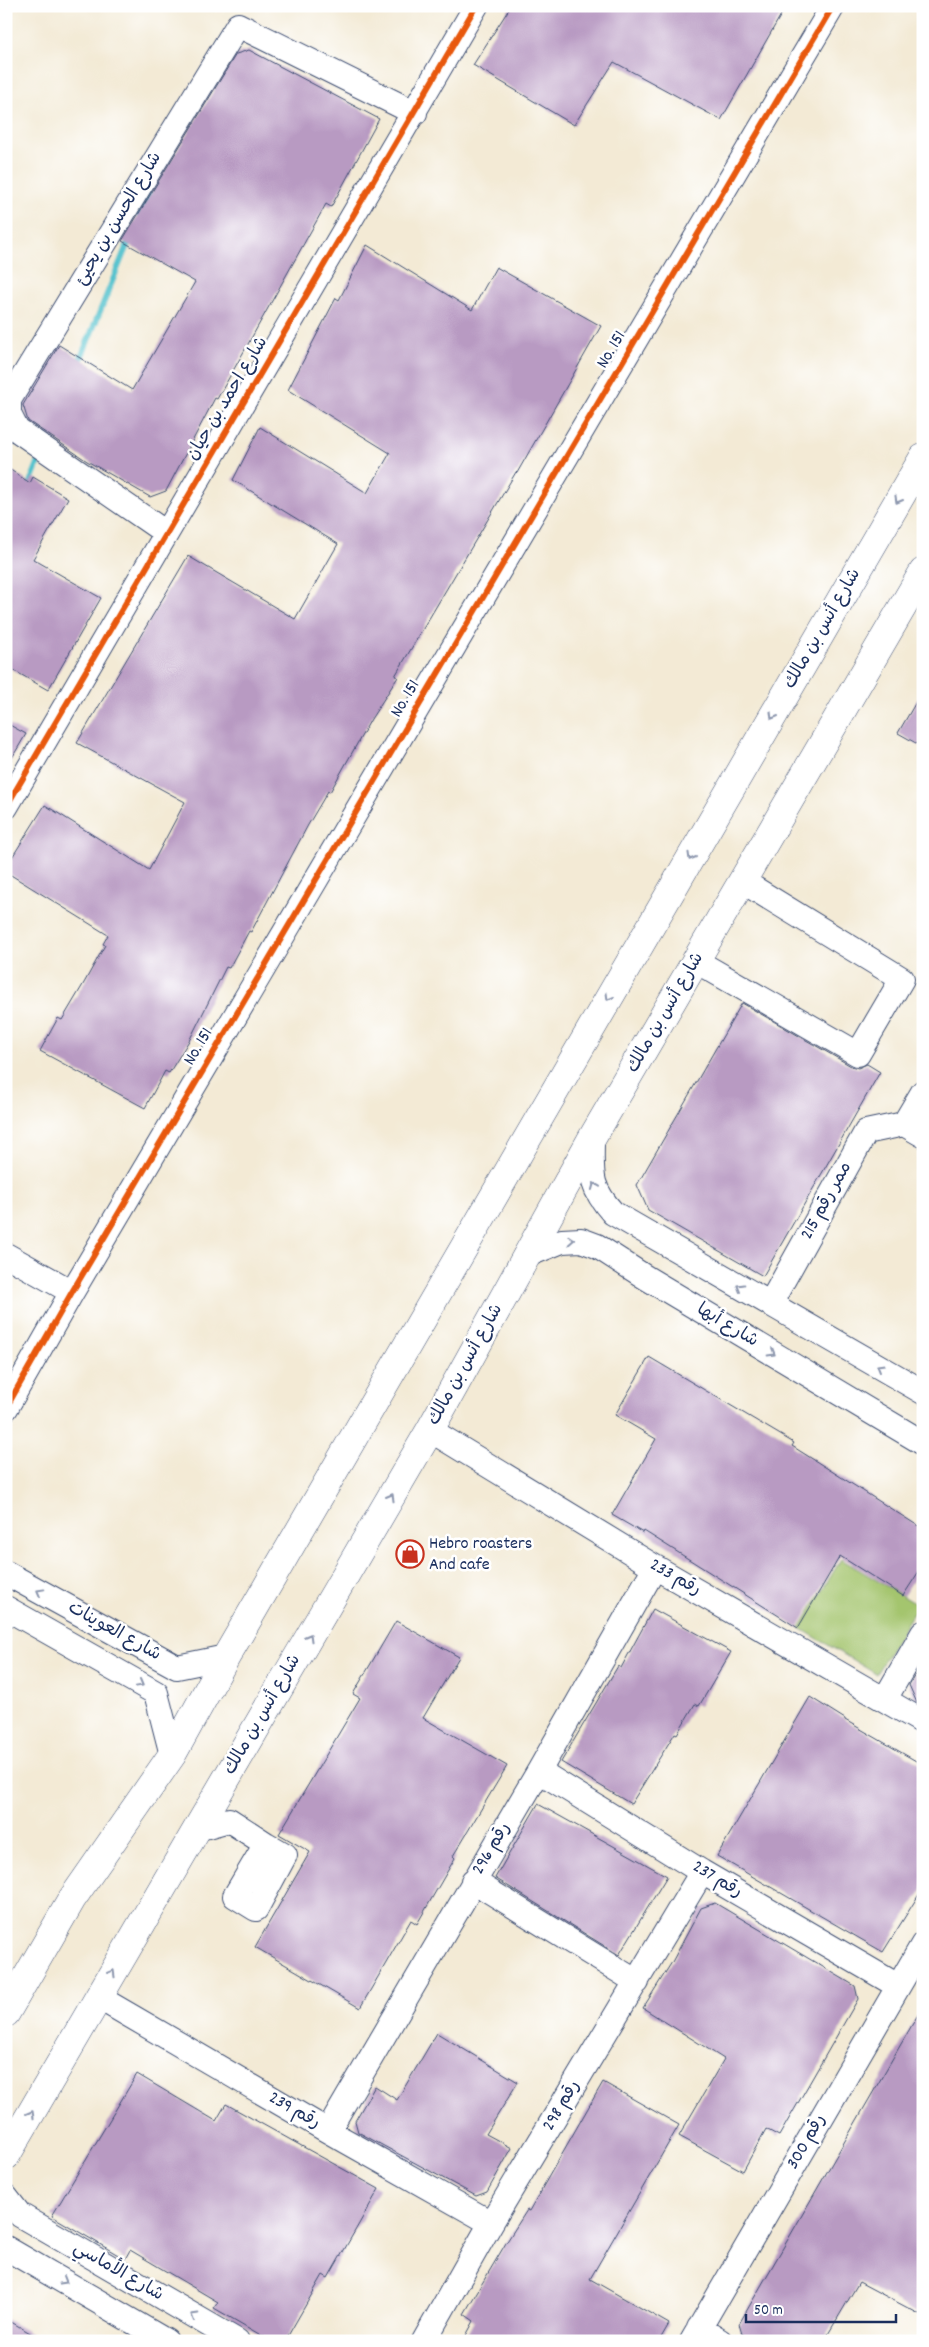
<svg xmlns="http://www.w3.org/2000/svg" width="929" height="2347" font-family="Dekko,'Playpen Sans Arabic',sans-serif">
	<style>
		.green { fill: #a4c56e; stroke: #607a66 }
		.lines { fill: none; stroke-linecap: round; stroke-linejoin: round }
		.stream { stroke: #55c2cd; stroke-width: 6 }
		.building { fill: #b89ac2 }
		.minor-casing { stroke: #3b4b70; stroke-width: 26 }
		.major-casing { stroke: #3b4b70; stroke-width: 29 }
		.minor { stroke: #fff; stroke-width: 24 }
		.major { stroke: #fff; stroke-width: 28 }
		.cycleway-casing { stroke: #fff; stroke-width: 9 }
		.cycleway { stroke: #e8590c; stroke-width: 6 }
		.oneway { stroke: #8d97ae }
		.labels { text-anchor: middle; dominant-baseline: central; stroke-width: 5; stroke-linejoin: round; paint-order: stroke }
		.street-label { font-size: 18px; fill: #1b2f5e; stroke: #fff }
		.poi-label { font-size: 18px; fill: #1b2f5e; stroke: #fff; text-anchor: start }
	</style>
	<rect width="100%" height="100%" fill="#fff"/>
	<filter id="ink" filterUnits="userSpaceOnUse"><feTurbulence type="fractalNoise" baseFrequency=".02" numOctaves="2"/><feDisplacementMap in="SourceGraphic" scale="10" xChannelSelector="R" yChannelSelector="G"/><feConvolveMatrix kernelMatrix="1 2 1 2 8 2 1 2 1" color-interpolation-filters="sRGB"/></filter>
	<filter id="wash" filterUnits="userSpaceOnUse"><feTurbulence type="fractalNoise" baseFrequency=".0096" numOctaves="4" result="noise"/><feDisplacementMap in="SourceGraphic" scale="20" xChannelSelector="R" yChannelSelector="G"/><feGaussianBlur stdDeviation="1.12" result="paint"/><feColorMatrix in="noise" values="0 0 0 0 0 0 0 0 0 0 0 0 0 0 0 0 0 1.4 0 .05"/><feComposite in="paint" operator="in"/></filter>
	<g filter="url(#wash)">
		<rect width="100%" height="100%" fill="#f3ead5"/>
		<path class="green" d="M841,1559L918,1605L876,1674L800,1628Z"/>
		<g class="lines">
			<path class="stream" d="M139,215L148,192
				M78,365L130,238
				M27,491L42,453"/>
		</g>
		<g id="blocks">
			<path class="building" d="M511,6H786L721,120L614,62L574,125L473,65Z
				M249,50L379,119L331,207L326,204L238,362L217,399L215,398L166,491L150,497L87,461L28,421L23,405L59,345L132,390L195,282L122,241L236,54Z
				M367,245L472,310L496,267L601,326L517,473L516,472L395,676L398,677L371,719L330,792L328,791L308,825L251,932L249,931L229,968L226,967L190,1039L169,1073L165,1071L145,1108L40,1051L58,1018L62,1020L84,983L105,945L103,944L108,935L6,872V867L45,805L149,870L185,802L77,743L188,556L295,619L338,544L233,480L260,427L367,493L390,453L288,390L336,298L339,300Z
				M6,467L30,483L33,477L68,498L33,559L101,598L48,690L6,666Z
				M923,690V747L898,733Z
				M6,723L26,734L6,768Z
				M742,1003L851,1066L858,1068L867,1064L880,1072L763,1276L648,1210L637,1185Z
				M649,1357L794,1443L792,1446L923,1529V1565L903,1596L840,1556L798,1628L644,1531L643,1533L612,1515L656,1439L615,1415Z
				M653,1609L731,1652L699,1706L695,1704L677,1734L675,1733L631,1804L561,1762L618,1666L621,1668Z
				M396,1621L459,1657L423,1718L507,1766L453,1856L455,1858L417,1924L411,1920L360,2008L255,1947L310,1852L279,1834L360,1698L353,1694Z
				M923,1661V1706L917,1703L909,1685Z
				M810,1697L845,1719V1720L923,1765V1888L883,1952L717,1856Z
				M538,1804L667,1876L619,1955L495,1878Z
				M715,1903L855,1986L858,1999L779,2136L766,2129L743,2171L679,2136L724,2059L643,2008L672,1962L701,1908Z
				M923,2006V2316L859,2282L824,2341H754L742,2334L739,2324Z
				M437,2033L518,2082L486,2134L512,2148L487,2192L476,2196L358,2132L355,2121L375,2086L397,2100Z
				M137,2074L216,2121L226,2104L379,2189L328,2278L323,2275L285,2341H271L214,2308L218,2302L130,2250L125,2259L52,2216Z
				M603,2082L679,2125L590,2279L669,2324L659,2341H463L474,2321L464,2314L506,2243L527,2210L529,2211Z
				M6,2319L44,2341H6Z"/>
		</g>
	</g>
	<g filter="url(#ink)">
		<use href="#blocks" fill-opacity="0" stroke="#3b4b70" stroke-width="1"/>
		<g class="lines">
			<g class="minor-casing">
				<path id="minor" d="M166,533L17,430L9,414V400L238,25L415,113
					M6,807L476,6
					M696,961L858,1054L902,979L742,881
					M904,1124L923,1092
					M904,1124L923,1135
					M592,1138C592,1174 588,1185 613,1213L923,1392
					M6,1255L72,1292
					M525,1256L562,1241L581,1240L597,1246L645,1277L923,1443
					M770,1304L866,1132L904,1124
					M6,1408L72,1292L833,6
					M430,1430L655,1567L923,1722
					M6,1573L177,1667L226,1657
					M6,1608L156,1693L172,1755
					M885,1699L923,1633
					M539,1771L702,1872L898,1986
					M197,1829L229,1820L266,1844L235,1896L256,1909L285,1855L266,1844
					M473,1881L637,1982
					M98,1997L328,2131L491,2223
					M328,2131L539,1771L655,1567
					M6,2197L20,2215L237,2341
					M6,2248L166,2341
					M699,2328L720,2341
					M424,2341L491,2223L702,1872
					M692,2341L923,1944"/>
			</g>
			<g class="major-casing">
				<path id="major" d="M6,2013L72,1899L172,1755L226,1657L923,458
					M6,2156L430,1430L592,1138L923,572"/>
			</g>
			<use href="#minor" class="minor"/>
			<use href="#major" class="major"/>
			<g class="cycleway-casing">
				<path id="cycleway" d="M6,807L476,6
					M6,1408L72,1292L833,6"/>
			</g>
			<use href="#cycleway" class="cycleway"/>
		</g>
		<defs><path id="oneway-chevron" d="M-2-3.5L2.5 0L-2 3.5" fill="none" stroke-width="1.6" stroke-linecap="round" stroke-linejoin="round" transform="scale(1.25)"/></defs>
		<g class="oneway">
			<use href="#oneway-chevron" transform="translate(898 500) rotate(120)"/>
			<use href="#oneway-chevron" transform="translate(773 716) rotate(120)"/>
			<use href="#oneway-chevron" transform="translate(691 857) rotate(120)"/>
			<use href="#oneway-chevron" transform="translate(609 997) rotate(120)"/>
			<use href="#oneway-chevron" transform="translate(595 1186) rotate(-112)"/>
			<use href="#oneway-chevron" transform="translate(571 1240) rotate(-3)"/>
			<use href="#oneway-chevron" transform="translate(740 1287) rotate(-150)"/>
			<use href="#oneway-chevron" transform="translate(772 1353) rotate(31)"/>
			<use href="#oneway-chevron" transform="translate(880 1367) rotate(-150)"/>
			<use href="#oneway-chevron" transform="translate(391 1497) rotate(-60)"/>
			<use href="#oneway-chevron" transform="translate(40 1592) rotate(-151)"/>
			<use href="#oneway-chevron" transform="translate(309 1637) rotate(-60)"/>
			<use href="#oneway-chevron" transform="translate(140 1684) rotate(29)"/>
			<use href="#oneway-chevron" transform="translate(112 1973) rotate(-60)"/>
			<use href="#oneway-chevron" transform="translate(31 2114) rotate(-60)"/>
			<use href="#oneway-chevron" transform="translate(64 2281) rotate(30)"/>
			<use href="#oneway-chevron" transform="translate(194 2316) rotate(-150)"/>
		</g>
	</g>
	<defs>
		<g id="shop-ring" transform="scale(1.4375)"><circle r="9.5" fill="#fff" stroke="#c8321e" stroke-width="1.5"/><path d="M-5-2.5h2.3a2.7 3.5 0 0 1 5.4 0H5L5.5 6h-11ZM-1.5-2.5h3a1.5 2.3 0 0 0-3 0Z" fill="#c8321e"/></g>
	</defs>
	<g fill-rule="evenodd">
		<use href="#shop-ring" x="410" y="1554"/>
	</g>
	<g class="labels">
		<g class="street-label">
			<text transform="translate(119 219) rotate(-59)">شارع الحسن بن يحيئ</text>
			<text transform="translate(612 350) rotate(-59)">No. 151</text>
			<text transform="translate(228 399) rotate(-59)">شارع احمد بن حيان</text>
			<text transform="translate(823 629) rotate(-60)">شارع أنس بن مالك</text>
			<text transform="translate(406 699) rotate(-59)">No. 151</text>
			<text transform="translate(666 1013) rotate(-60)">شارع أنس بن مالك</text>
			<text transform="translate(199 1047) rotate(-59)">No. 151</text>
			<text transform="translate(827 1201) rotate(-61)">ممر رقم 215</text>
			<text transform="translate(727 1326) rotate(31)">شارع أبها</text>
			<text transform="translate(466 1365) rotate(-61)">شارع أنس بن مالك</text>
			<text transform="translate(675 1578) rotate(30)">رقم 233</text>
			<text transform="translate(114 1632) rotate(29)">شارع العوينات</text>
			<text transform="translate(263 1715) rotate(-60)">شارع أنس بن مالك</text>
			<text transform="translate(492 1849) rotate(-59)">رقم 296</text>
			<text transform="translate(717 1880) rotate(31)">رقم 237</text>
			<text transform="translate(562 2106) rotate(-59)">رقم 298</text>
			<text transform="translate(294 2111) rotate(30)">رقم 239</text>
			<text transform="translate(807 2142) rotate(-60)">رقم 300</text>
			<text transform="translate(118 2272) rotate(30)">شارع الأماسي</text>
		</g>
		<g class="poi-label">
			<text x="429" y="1544">Hebro roasters<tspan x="429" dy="21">And cafe</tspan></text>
		</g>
	</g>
	<rect width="929" height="2347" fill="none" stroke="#fff" stroke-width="25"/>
	<path d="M746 2314v8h150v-8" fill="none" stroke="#1b2f5e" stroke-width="2.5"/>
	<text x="754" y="2314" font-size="15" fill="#1b2f5e" stroke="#ffffff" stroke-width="4" paint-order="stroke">50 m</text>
</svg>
